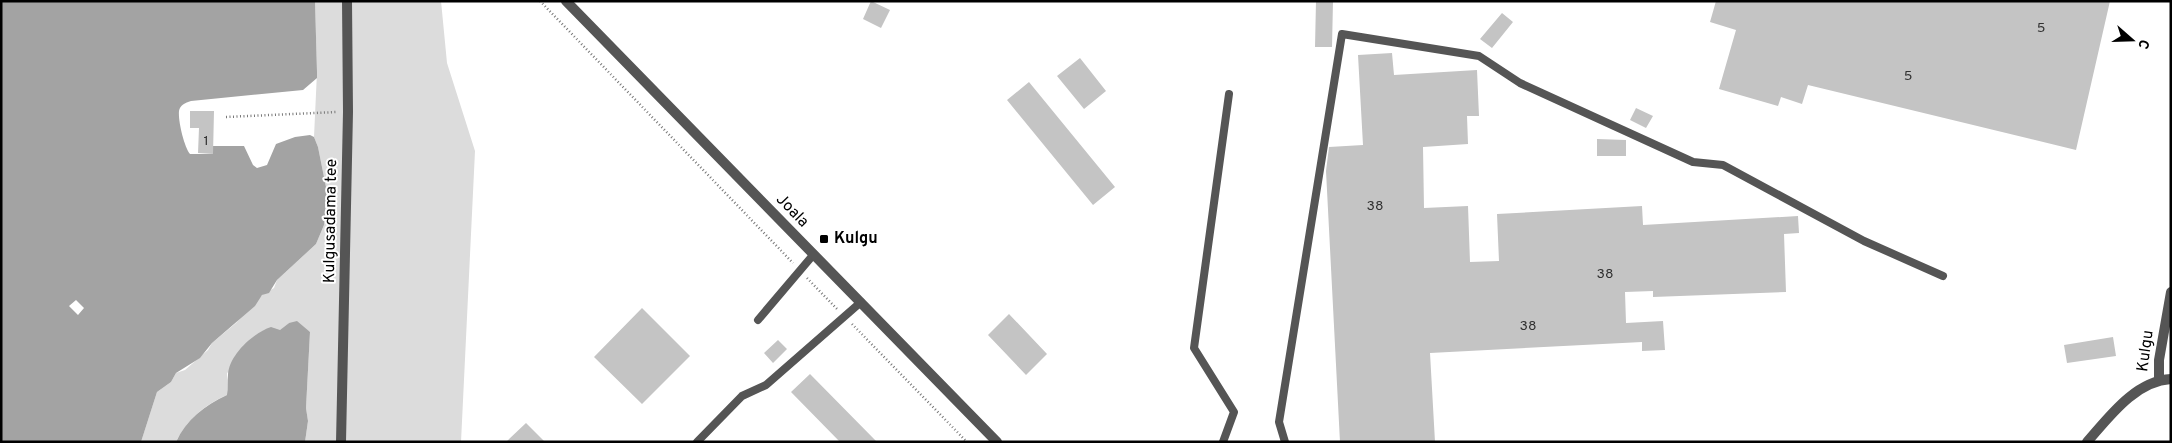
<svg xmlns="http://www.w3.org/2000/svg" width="2172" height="443" font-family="Overpass,sans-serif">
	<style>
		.green { fill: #dcdcdc }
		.water { fill: #a3a3a3; fill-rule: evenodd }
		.building { fill: #c4c4c4 }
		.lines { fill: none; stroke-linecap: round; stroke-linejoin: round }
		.path { stroke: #777; stroke-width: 2.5; stroke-dasharray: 1 2.5; stroke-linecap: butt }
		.service { stroke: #555; stroke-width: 8 }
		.minor { stroke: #555; stroke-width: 10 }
		.poi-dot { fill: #000; stroke: #fff; stroke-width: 2 }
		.labels { text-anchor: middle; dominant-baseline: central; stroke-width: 4; stroke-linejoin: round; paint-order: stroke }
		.number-label { font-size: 14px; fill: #313131 }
		.street-label { font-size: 16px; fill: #000; stroke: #fff }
		.poi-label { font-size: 16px; font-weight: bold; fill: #000; stroke: #fff; text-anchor: start }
	</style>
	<rect width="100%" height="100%" fill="#fff"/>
	<path class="green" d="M315,1H441L447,63L475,151L461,442H305L308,421L306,408L310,332L289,323L227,373V395C205,404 186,421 176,442H141L157,392L171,382L176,373L185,370L208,350L212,343L236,323L262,295L274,288L277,280L316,244L324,225L327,192L318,147L314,137L317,72Z"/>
	<path class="water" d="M1,1H315L317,72V78L303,90L191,101C185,103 180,105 179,111C178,121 184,146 190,154H213V146H244L253,165L257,168L267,165L276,144L295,137L310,135L314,137L318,147L327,192L324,225L316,244L277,280L269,293L262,295L255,306L212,343L200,358L176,373L171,382L157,392L141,442H1ZM76,300L84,308L78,315L69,306Z
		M297,321L310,332L306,408L308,421L305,442H176C186,420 205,405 227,395C228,388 227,382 228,375C229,355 253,333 271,327L280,330L289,323Z"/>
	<path class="building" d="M871,1L890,10L881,28L863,19Z
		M1316,1H1333L1332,47H1315Z
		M1716,1H2110L2076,150L1808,85L1802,104L1781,97L1778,106L1719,89L1736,30L1710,22Z
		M1502,13L1513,22L1492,48L1480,39Z
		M1392,53L1394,75L1477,70L1479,116H1467L1468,144L1423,147L1424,208L1468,206L1470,262L1499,261L1497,214L1642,206L1643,225L1798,216L1799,233L1784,234L1786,292L1653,297V291L1625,292L1626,323L1663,321L1665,350L1642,351V342L1430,353L1435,442H1340L1326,171L1329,147L1363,145L1358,55Z
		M1080,58L1106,91L1084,109L1057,76Z
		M1029,82L1115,187L1093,205L1007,100Z
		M1636,108L1653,116L1646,128L1630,120Z
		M190,111H214L213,154L198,153L199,128H190Z
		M1597,139L1626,140V156H1597Z
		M642,308L690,356L642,404L594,357Z
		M1009,314L1047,354L1026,375L988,335Z
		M2113,337L2116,356L2067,363L2064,345Z
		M778,340L787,349L773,363L764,353Z
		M810,374L877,442H840L791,392Z
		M526,423L545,442H506Z"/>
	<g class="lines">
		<path class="path" d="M540,1L793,263
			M226,117L337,112
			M807,278L838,310
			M852,324L967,442"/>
		<path class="service" d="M758,320L814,254
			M697,442L742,396L766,385L861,302
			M1223,442L1234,412L1194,348L1229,94
			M1285,442L1279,422L1342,34L1479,56L1520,83L1693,162L1723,165L1864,241L1943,276"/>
		<path class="minor" d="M566,1L997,442
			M2159,380V360L2171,292
			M341,442L348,112L347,1
			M2087,442C2109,417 2135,381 2171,379"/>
	</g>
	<rect class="poi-dot" x="819" y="234" width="10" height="10" rx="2.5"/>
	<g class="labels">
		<g class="number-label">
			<text x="2041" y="28">5</text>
			<text x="1908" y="76">5</text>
			<text x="206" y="141">1</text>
			<text x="1375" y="206">38</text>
			<text x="1605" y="274">38</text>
			<text x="1528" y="326">38</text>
		</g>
		<g class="street-label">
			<text transform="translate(792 211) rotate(46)">Joala</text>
			<text transform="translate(331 221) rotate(-89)">Kulgusadama tee</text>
			<text transform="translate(2146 351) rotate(-82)">Kulgu</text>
		</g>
		<g class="poi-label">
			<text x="834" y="239">Kulgu</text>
		</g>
	</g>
	<rect width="2172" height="443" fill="none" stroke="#000000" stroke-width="5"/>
	<g transform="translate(2132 40) rotate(110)" stroke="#ffffff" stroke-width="4" paint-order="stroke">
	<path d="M0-4L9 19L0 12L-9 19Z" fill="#000000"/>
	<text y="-8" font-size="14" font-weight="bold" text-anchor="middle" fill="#000000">С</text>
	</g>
</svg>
